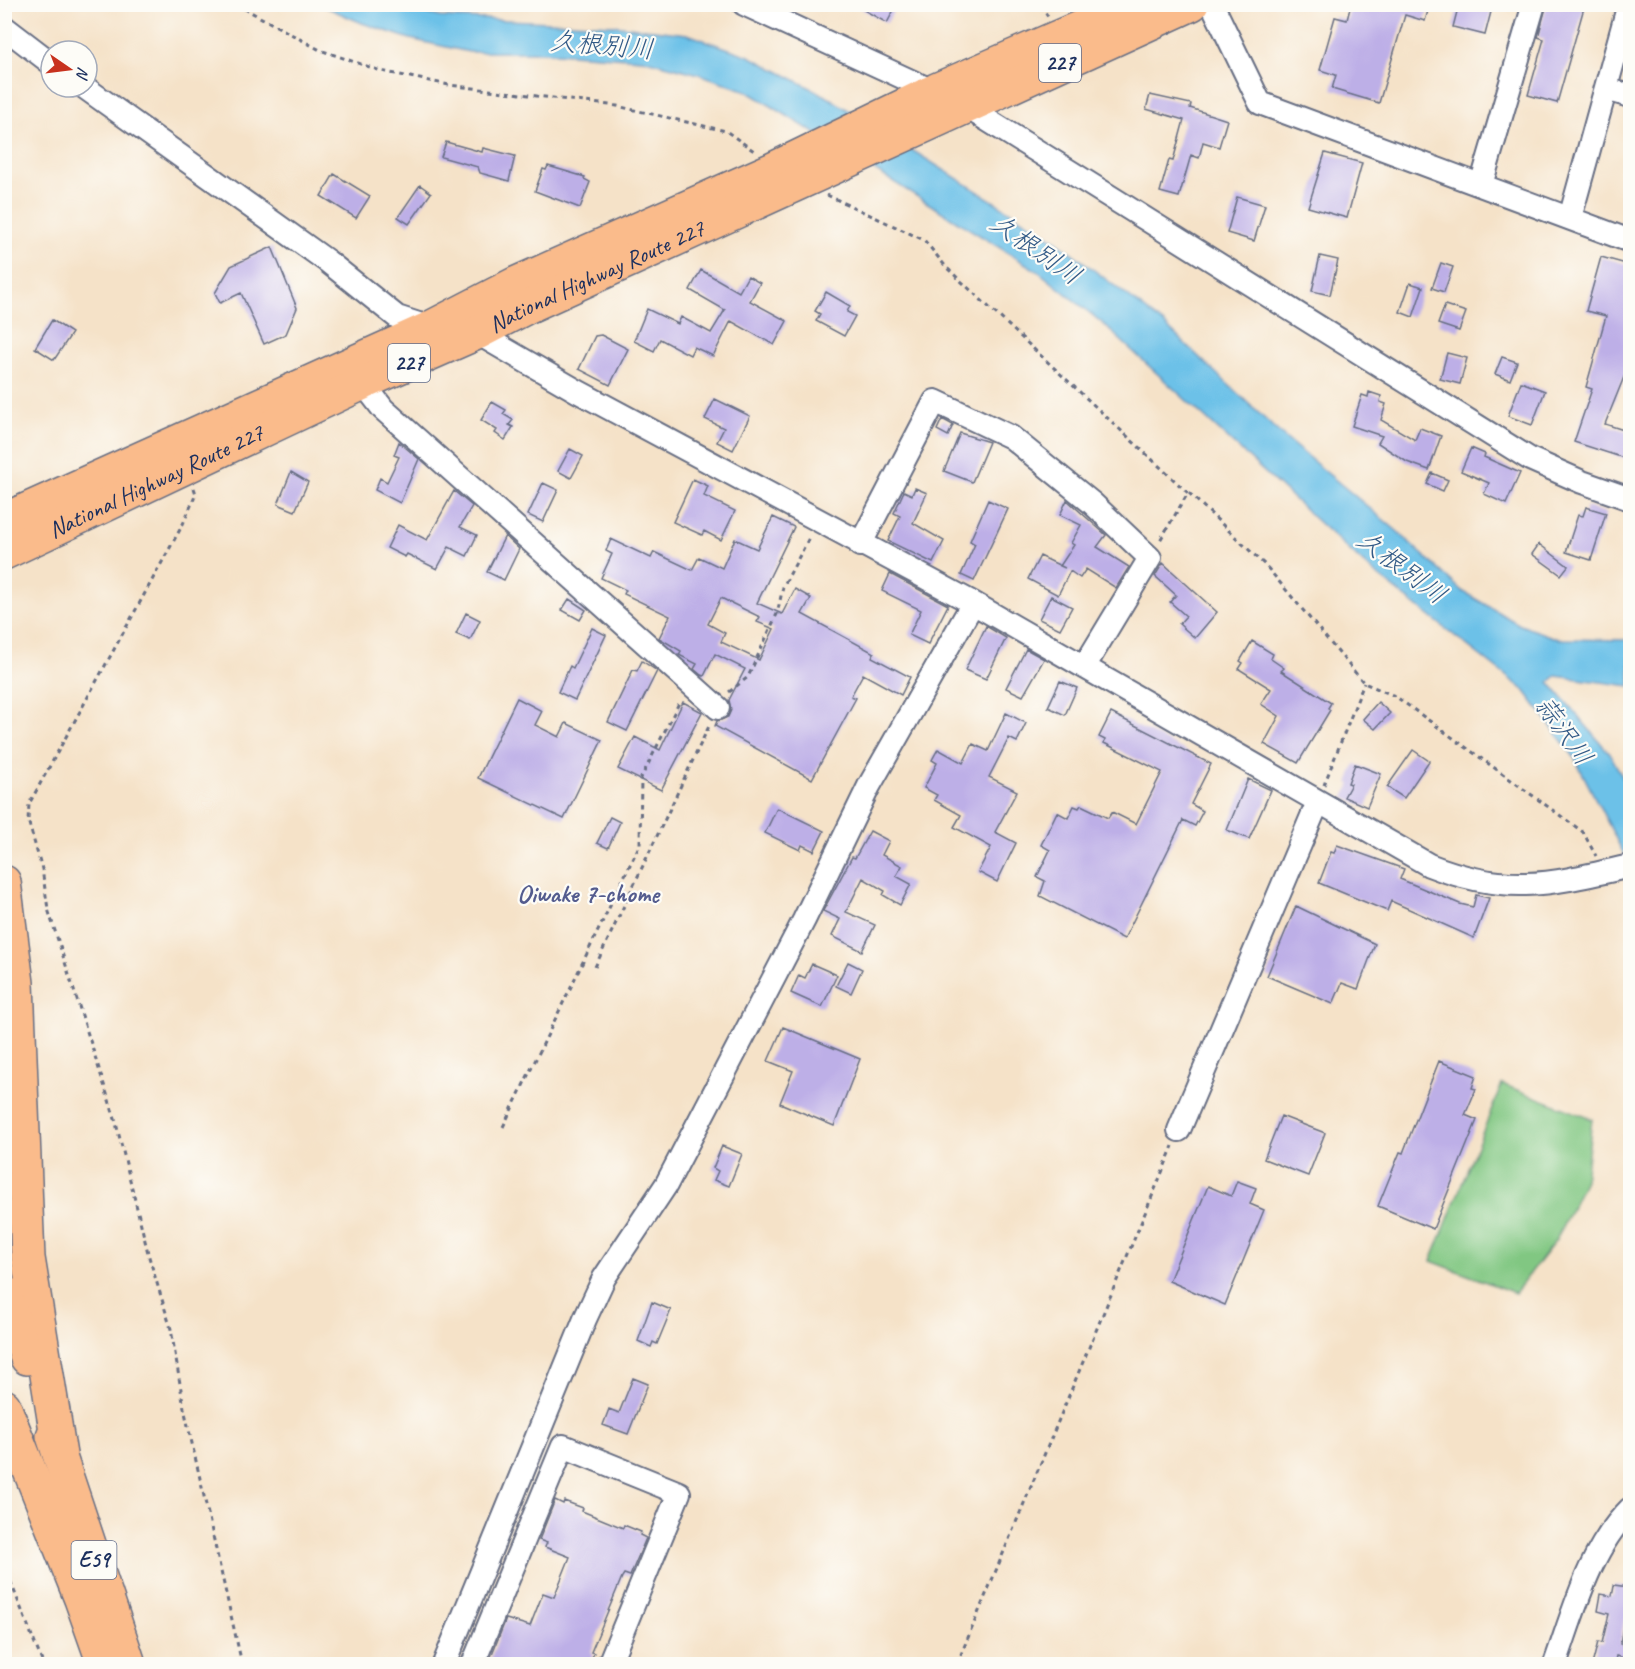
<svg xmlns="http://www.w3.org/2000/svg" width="1635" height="1669" font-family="Caveat,'Klee One',sans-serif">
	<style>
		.pitch { fill: #81c782; stroke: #4e7b70; stroke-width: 1.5 }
		.water { fill: #6cc1e8; stroke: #4478a3; stroke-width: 1.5 }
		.building { fill: #bdafe7; fill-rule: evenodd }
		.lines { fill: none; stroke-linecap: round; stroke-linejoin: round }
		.minor-casing { stroke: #676e83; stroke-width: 26 }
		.highway-casing { stroke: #676e83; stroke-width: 36 }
		.path { stroke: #676e83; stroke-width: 3; stroke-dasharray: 4.5 4.5; stroke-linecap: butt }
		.minor { stroke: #fff; stroke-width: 22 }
		.highway { stroke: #fabb8b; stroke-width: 33 }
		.labels { text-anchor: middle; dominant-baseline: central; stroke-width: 4.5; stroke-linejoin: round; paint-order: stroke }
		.shield { fill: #fdfcf7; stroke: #5f6c8c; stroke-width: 1.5 }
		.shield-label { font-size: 22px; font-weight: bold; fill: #1b2f5e }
		.street-label { font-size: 24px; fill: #1b2f5e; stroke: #fdfcf7 }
		.water-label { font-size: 26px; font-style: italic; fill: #335b87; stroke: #fdfcf7 }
		.neighbourhood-label { font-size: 26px; font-weight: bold; fill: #545c8e; stroke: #fdfcf7 }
	</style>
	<rect width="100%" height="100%" fill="#fdfcf7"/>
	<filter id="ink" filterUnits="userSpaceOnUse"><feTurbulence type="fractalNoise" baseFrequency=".0167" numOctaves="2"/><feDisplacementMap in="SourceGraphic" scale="12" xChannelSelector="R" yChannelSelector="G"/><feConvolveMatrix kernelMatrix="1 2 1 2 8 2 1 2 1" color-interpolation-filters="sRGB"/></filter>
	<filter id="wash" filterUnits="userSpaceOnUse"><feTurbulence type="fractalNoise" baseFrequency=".008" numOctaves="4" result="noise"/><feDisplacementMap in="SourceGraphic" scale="24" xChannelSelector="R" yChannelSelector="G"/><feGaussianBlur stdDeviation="1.35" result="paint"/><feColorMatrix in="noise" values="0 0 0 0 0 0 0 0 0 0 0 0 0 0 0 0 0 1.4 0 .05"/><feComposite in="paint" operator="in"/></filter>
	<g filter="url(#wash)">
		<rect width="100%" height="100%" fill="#f5e2c8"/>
		<path class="pitch" d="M1502,1084L1592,1119L1585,1180L1556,1240L1515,1293L1431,1261Z"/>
		<path class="water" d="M321,5H392L441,17L612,25L687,34L749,56L826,96L1055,240L1164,324L1284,437L1397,531L1462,591L1520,625L1558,639L1630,640V686L1556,676L1549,682L1610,754L1630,791V866L1574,757L1524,690L1372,571L1101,322L1039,272L747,91L699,74L642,59L542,52H469L410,39L362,23Z"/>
		<g id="blocks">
			<path class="building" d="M853,4H897L887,23Z
				M1351,4H1430L1425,21L1405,15L1379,103L1332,89L1336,75L1320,70L1335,17L1347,20Z
				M1459,4H1493L1485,35L1453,27Z
				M1547,4H1585L1557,103L1528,95L1544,39L1538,37Z
				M1150,95L1191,104L1190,108L1227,120L1219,147L1203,142L1199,158L1191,155L1179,197L1160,192L1169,160L1173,161L1184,120L1146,109Z
				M446,142L482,152L483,148L515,156L509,181L480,173L478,167L441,157Z
				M1325,153L1362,163L1347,218L1308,207Z
				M548,166L585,177L584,179L590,182L580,208L535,191L543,169L546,170Z
				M334,174L370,196L356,218L321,196Z
				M420,185L431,193L409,224L398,217Z
				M1237,197L1265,205L1254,241L1227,233Z
				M272,247L297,308L286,334L264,344L241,293L220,303L215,293L231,266Z
				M1320,256L1338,260L1330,295L1312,291Z
				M1601,257L1630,265V380L1624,377L1605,424L1630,432V460L1574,442L1592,389L1586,387L1606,316L1586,311Z
				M1441,263L1453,267L1444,292L1432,288Z
				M701,270L739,292L748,276L760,283L750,301L787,321L774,345L731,321L713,356L694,347L690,355L660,339L654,351L634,341L647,309L678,324L681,317L711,333L725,310L690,290Z
				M1410,283L1423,287L1413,317L1400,312Z
				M826,292L850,306L847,312L855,316L844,336L816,321L820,314L815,311Z
				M1445,305L1466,312L1459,331L1438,324Z
				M52,320L72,333L54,360L35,348Z
				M601,335L628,349L610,385L579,369L595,336Z
				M1447,353L1467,358L1460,384L1440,379Z
				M1502,357L1517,362L1510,380L1495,374Z
				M1521,382L1545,391L1532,425L1508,416Z
				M1369,392L1381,396L1380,402L1386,404L1381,420L1415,440L1420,428L1441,436L1429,470L1407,462L1378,443L1382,436L1352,426L1362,395L1368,397Z
				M715,399L750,416L733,450L717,442L724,428L705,419Z
				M492,402L506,410L503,414L513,420L509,425L513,427L505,440L495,433L497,430L481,420Z
				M942,419L953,425L948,436L937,430Z
				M960,433L989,442L972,482L944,471Z
				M399,442L419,459L400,503L375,490L380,478L387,482L399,457L394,455Z
				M1471,448L1485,454L1484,457L1520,473L1506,504L1484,494L1489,483L1461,471Z
				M570,449L583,456L571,478L558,471Z
				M291,472L308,482L295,511L278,504Z
				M1432,473L1448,480L1443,491L1427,484Z
				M693,479L708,486L704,496L735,511L721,540L704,531L702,535L673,522Z
				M543,483L558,490L543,522L528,515Z
				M915,488L927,493L913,523L944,541L933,563L888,541L900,516L894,513L904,491L912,495Z
				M454,491L472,506L460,527L477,535L467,556L449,547L437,569L407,554L405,557L387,548L398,525L427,540Z
				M988,500L1008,509L974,581L961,575L975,544L970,541Z
				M1067,500L1106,535L1097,547L1129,567L1116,588L1086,569L1080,578L1070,571L1058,595L1028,579L1040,556L1065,568L1060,566L1074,545L1071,543L1081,525L1060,515Z
				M1586,507L1606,513L1591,560L1566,552L1578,515L1583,516Z
				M773,517L794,527L757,603L782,614L795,589L811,598L802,614L874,653L872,657L910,677L901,695L863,674L851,696L856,698L812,779L715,726L717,721L728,717L731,710L729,700L745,669L715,654L704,676L701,675L694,669L697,664L679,655L681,651L659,638L670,616L624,594L626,590L601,578L612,554L606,551L611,539L651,558L654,552L692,570L699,557L722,568L735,539L757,549ZM721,598L760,617L757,622L774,629L759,660L721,642L725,633L708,624Z
				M505,536L519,549L504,580L487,572Z
				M1539,544L1568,566L1561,575L1532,554Z
				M1163,563L1217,612L1195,638L1179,624L1186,616L1170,602L1176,595L1155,576Z
				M890,574L948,605L928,644L909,635L921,610L882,591Z
				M1051,596L1072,607L1060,629L1039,619Z
				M569,599L586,610L580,620L562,610Z
				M466,613L480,620L470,640L456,634Z
				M986,626L1006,638L986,679L965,670Z
				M592,628L606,635L575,700L558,692L570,666L573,668Z
				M1252,641L1273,654L1271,659L1284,668L1281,671L1331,703L1328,708L1330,710L1298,763L1264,744L1279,716L1261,704L1271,689L1239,669L1243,663L1240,661Z
				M1026,649L1044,659L1023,696L1006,688Z
				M642,661L657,671L627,731L608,722L633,670L637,671Z
				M1060,681L1077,688L1065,715L1048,707Z
				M517,698L542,711L535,725L559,737L566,723L602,740L564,819L478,778Z
				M683,702L702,712L661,790L618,769L635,737L660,750Z
				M1378,702L1390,713L1375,729L1363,719Z
				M1006,713L1026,723L1017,742L1009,738L989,777L1017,791L995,832L1016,843L997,882L978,872L991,847L954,827L961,815L934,800L937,795L924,788L937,763L932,760L938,749L963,763L973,744L988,751Z
				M1111,713L1211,764L1191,804L1203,811L1195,826L1183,820L1124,939L1040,896L1045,881L1037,877L1050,850L1041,845L1057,812L1068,818L1074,806L1079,808L1081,805L1108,818L1112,812L1136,824L1162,772L1104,743L1105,740L1099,737Z
				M1413,750L1429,761L1404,798L1387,787Z
				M1355,764L1381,774L1367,807L1344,797L1351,784L1348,783Z
				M1248,779L1271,790L1249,839L1227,830Z
				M777,808L824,831L814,851L802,845L800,850L765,833Z
				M610,817L620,822L608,848L597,843Z
				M870,831L889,841L882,855L902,866L896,876L911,884L900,905L883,895L885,891L863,878L846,912L875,925L862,951L832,936L840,919L823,911L852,857L855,858Z
				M1337,845L1404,869L1400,879L1460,904L1473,907L1476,895L1489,898L1474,938L1391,901L1387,911L1319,883L1331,852L1334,853Z
				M1296,906L1375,944L1358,989L1342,983L1333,1004L1267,976Z
				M848,962L862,969L851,993L836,986Z
				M812,964L837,975L822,1007L791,993L799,975L805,978Z
				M783,1027L860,1059L834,1126L780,1103L793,1071L768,1061Z
				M1439,1061L1476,1076L1472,1088L1476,1089L1465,1115L1477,1120L1433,1229L1378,1206L1400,1152L1403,1153Z
				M1281,1116L1325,1133L1308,1176L1264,1159Z
				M722,1146L742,1154L729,1186L714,1180L718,1171L713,1168Z
				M1237,1181L1256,1188L1250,1204L1264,1210L1225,1305L1169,1281L1208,1186L1231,1196Z
				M652,1302L671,1310L657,1344L653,1342L651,1347L638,1341Z
				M633,1378L648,1384L628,1434L603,1425L609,1409L619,1413Z
				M555,1500L563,1504L564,1501L583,1508L582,1511L623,1528L624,1525L641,1532L640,1535L646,1538L630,1576L624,1574L622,1577L591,1652L594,1653L589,1665H503L490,1659L506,1619L530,1626L543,1593L554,1597L570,1557L545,1547L547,1543L539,1540Z
				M1614,1585L1628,1587L1627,1599L1630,1600V1618L1625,1617L1620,1644L1627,1646L1624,1658L1616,1656L1614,1665H1592L1598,1642L1602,1643L1609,1614L1598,1611L1601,1594L1612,1596Z"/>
		</g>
	</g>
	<g filter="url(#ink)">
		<use href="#blocks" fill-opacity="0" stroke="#676e83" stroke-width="1.5"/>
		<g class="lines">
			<g class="minor-casing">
				<path id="minor" d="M744,4L965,106L1530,459L1582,482L1630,499
					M1212,4L1260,103L1630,241
					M4,27L51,63
					M84,87L327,261L397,317L434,329
					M1606,89L1630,96
					M1481,185L1534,4
					M1570,218L1629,4
					M466,332L477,333L577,391L973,603L1429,865C1508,896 1551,884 1630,866
					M363,383L383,409L718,708
					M860,545L935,401L1011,437L1092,503L1150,558L1084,667
					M1179,1130L1318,802
					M444,1664L585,1319L604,1278L666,1185L804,920L869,786L973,603
					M473,1664L563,1446L679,1493L609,1664
					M1555,1664C1574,1611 1589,1550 1630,1509"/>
			</g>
			<g class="highway-casing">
				<g id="highway">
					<path d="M4,520L428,329L517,283L771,170L936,90L1134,4"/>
					<path id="s1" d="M4,553L363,383L477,333L527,307L1192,4"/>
					<path d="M4,882L17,983L28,1258L60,1455"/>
					<path d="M4,1292L27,1358"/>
					<path d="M4,1406L81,1599L104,1664"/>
					<path d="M53,1436L129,1664"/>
				</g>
			</g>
			<path class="path" d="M236,4L320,50L381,71L449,85L617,106L726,131L754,151
				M1047,4L1045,12L1048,17
				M827,195L924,240L947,268L1188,493L1159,542
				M194,488L196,494L183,524L29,804L28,820L42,869L48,909L115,1119L149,1257L171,1329L184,1408L242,1664
				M1189,493L1266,566L1364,683L1395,696L1583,832L1596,856
				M729,692L748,677L777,614L783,587L810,536
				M1324,785L1364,683
				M595,967L710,724
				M503,1127L640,844L641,778L680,701
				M4,1565L43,1664
				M957,1664L1173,1146"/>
			<use href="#minor" class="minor"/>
			<use href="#highway" class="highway"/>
		</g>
	</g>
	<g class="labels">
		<g class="shield">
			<rect x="1039" y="44" width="42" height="38" rx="4.5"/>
			<rect x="388" y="344" width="42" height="38" rx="4.5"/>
			<rect x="71.5" y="1541" width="45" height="38" rx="4.5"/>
		</g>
		<g class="shield-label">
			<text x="1060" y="63">227</text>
			<text x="409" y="363">227</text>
			<text x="94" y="1560">E59</text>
		</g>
		<g class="street-label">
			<text stroke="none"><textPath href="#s1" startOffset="654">National Highway Route 227</textPath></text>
			<text stroke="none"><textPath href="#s1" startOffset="168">National Highway Route 227</textPath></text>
		</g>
		<g class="water-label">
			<text transform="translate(602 45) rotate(5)">久根別川</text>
			<text transform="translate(1036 249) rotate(35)">久根別川</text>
			<text transform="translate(1402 567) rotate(37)">久根別川</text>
			<text transform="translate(1564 731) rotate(54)">蒜沢川</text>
		</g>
		<g class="neighbourhood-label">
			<text x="588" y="893">Oiwake 7-chome</text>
		</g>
	</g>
	<rect width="1635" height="1669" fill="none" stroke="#fdfcf7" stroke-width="24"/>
	<g transform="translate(69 69) rotate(104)"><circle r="28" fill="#fdfcf7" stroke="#a3aaba" stroke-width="1.5"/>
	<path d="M0-4.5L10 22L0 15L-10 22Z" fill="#c8321e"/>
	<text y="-9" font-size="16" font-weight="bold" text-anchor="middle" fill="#1b2f5e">N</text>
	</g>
</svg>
